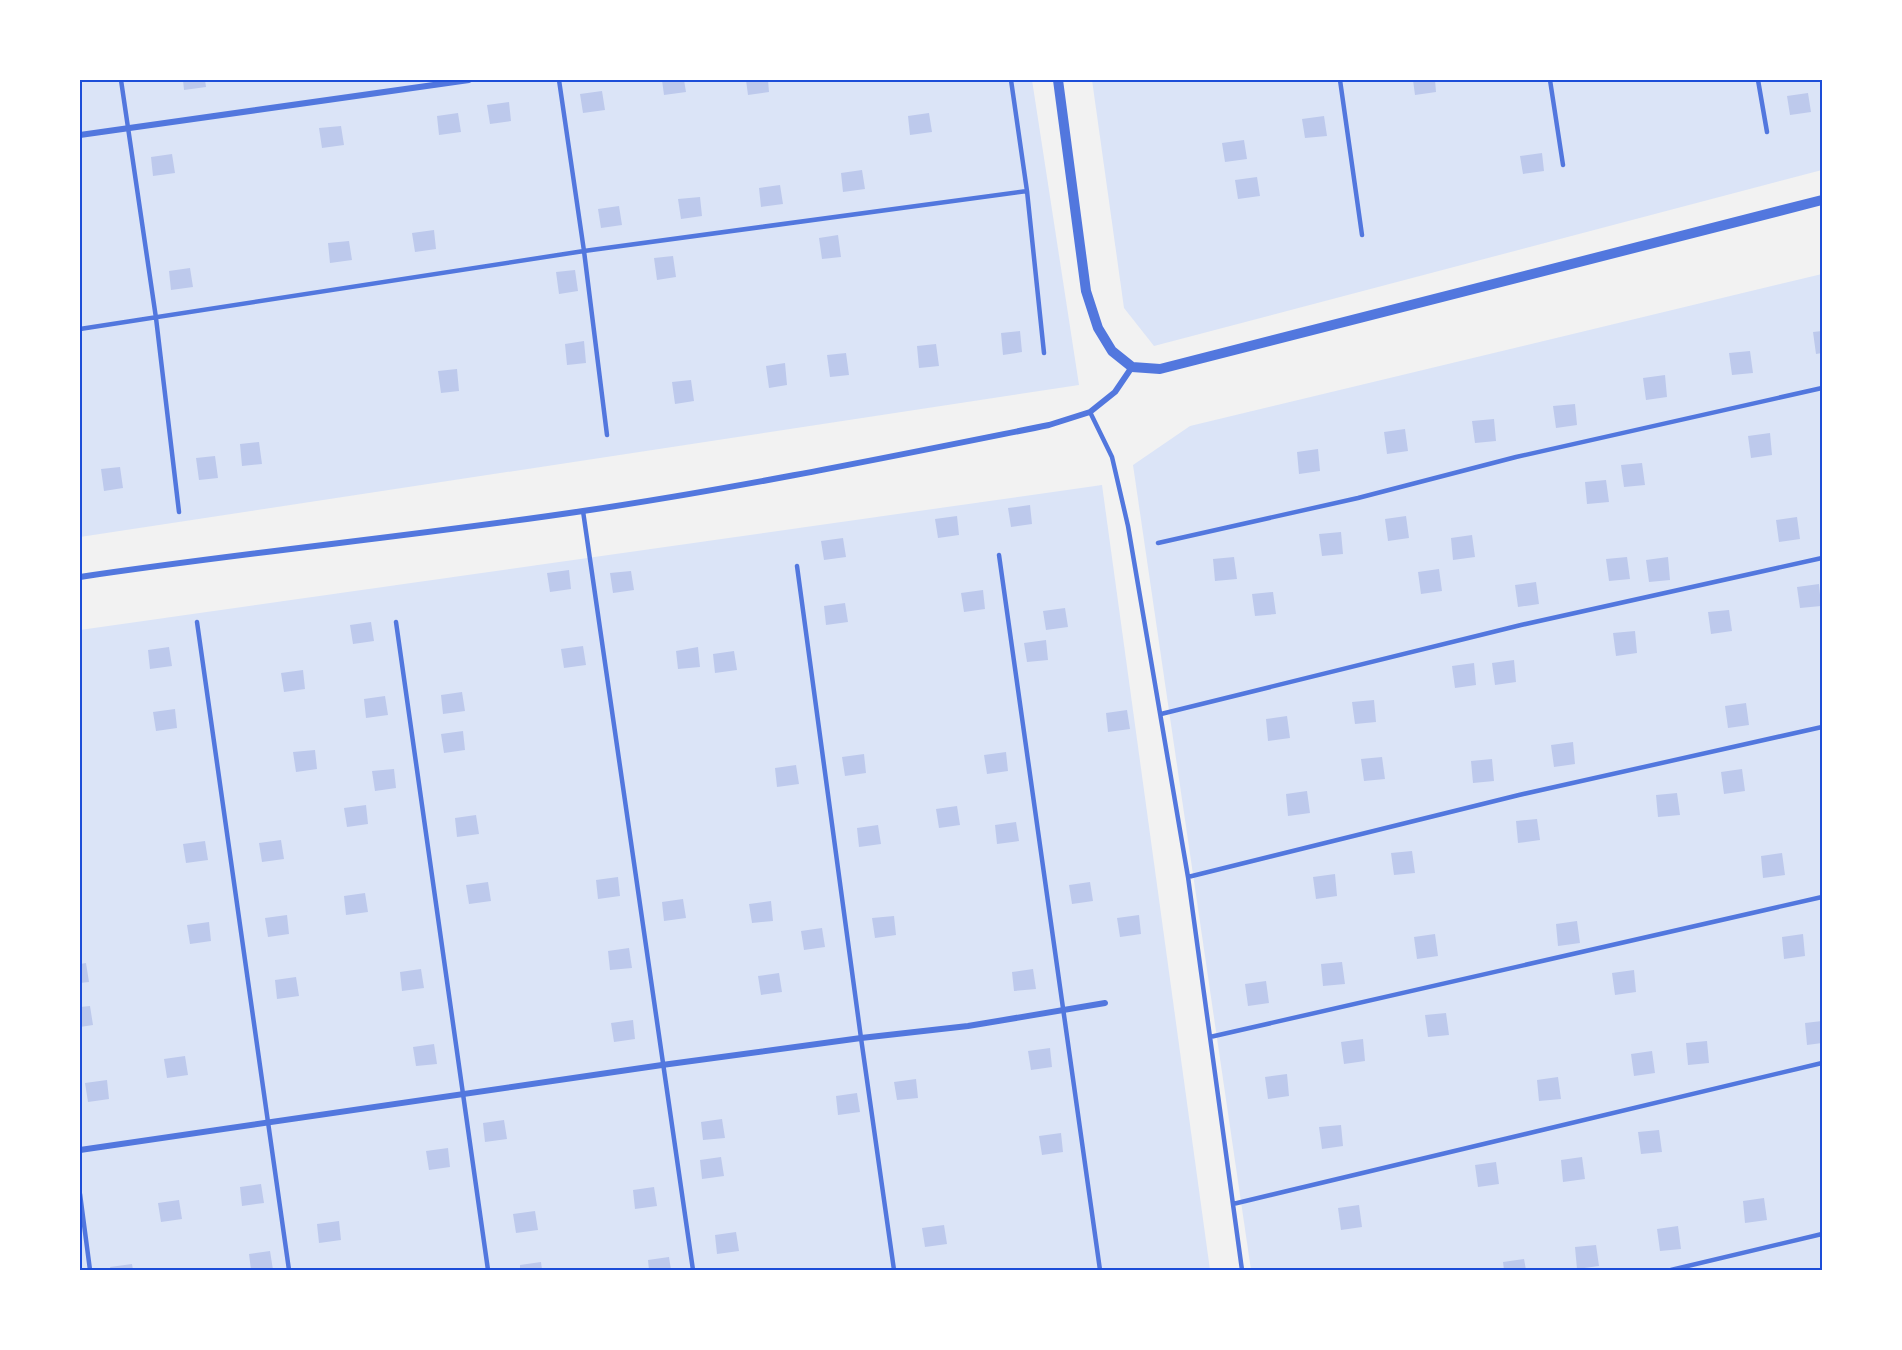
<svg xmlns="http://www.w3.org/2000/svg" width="1902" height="1350" font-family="'Noto Sans',sans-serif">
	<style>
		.green { fill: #dbe4f7 }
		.building { fill: #bdc9ec }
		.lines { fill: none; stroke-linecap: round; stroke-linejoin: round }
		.service { stroke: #5277de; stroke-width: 4.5 }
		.minor { stroke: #5277de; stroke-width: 6 }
		.tertiary { stroke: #5277de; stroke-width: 10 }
		.neatline { fill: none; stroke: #1d4ed8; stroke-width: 2 }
	</style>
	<rect width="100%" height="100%" fill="#f2f2f2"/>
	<path class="green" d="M80,80H1032L1079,385L80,537Z
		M1092,80H1822V170L1154,346L1124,308Z
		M1822,274V1270H1251L1133,465L1190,426Z
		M1102,485L1210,1270H80V630Z"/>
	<path class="building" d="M183,80H205L206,87L184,90Z
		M662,80H684L686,92L664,95Z
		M746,80H768L769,92L748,95Z
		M1413,80H1435L1436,92L1415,95Z
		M602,91L605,110L583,113L580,94Z
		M1808,93L1811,112L1790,115L1787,96Z
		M509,102L511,121L490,124L487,105Z
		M458,113L461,132L439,135L437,116Z
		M929,113L932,132L910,135L908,116Z
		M1324,116L1327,136L1305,138L1302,119Z
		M341,126L344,145L322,148L319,128Z
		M1244,140L1247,159L1225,162L1222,143Z
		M1542,153L1544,171L1523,174L1520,156Z
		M172,154L175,173L153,176L151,157Z
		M862,170L865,189L843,192L841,173Z
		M1257,177L1260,196L1238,199L1235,180Z
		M780,185L783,204L761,207L759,188Z
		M700,197L702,216L681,219L678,199Z
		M619,206L622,225L601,228L598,209Z
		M434,230L436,249L415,252L412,233Z
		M838,235L841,257L822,259L819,238Z
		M349,241L352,260L330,263L328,243Z
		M673,256L676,277L657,280L654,258Z
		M190,268L193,287L171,290L169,271Z
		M575,270L578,291L559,294L556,272Z
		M1020,331L1022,352L1003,355L1001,333Z
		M1822,331V353L1816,354L1813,332Z
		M584,341L586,363L567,365L565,344Z
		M936,344L939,366L919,368L917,346Z
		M1750,351L1753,373L1732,375L1729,353Z
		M846,353L849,375L830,377L827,355Z
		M785,363L787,385L769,388L766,366Z
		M457,369L459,391L441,393L438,371Z
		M1665,375L1667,397L1646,400L1643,378Z
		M691,380L694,401L675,404L672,382Z
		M1575,404L1577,425L1556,428L1553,406Z
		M1494,419L1496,441L1475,443L1472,421Z
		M1405,429L1408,451L1387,454L1384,432Z
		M1770,433L1772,455L1751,458L1748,436Z
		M259,442L262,464L242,466L240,444Z
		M1318,449L1320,471L1299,474L1297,452Z
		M215,456L218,478L199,480L196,458Z
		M1642,463L1645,485L1624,487L1621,465Z
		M120,467L123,488L104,491L101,469Z
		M1606,480L1609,502L1587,504L1585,482Z
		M1030,505L1032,524L1011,527L1008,508Z
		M957,516L959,535L938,538L935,519Z
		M1406,516L1409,538L1388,541L1385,519Z
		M1797,517L1800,539L1779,542L1776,520Z
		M1341,532L1343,554L1322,556L1319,534Z
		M1472,535L1475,557L1453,560L1451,538Z
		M843,538L846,557L824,560L821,541Z
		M1234,557L1237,579L1215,581L1213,559Z
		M1627,557L1630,579L1609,581L1606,559Z
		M1668,557L1670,580L1649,582L1646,560Z
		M1439,569L1442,591L1421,594L1418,572Z
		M569,570L571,589L550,592L547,573Z
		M631,571L634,590L613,593L610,573Z
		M1536,582L1539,604L1518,607L1515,585Z
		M1819,584L1821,606L1800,608L1797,587Z
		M983,590L985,609L964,612L961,593Z
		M1273,592L1276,614L1255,616L1252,594Z
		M845,603L848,622L826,625L824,606Z
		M1065,608L1068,627L1046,630L1043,611Z
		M1729,610L1732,631L1711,634L1708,612Z
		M371,622L374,641L353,644L350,625Z
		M1635,631L1637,653L1616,656L1613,633Z
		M1046,640L1048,660L1027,662L1024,643Z
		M583,646L586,665L564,668L561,649Z
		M169,647L172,666L150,669L148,650Z
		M698,647L700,667L678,669L676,651Z
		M734,651L737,670L715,673L713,654Z
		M1514,660L1516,682L1495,685L1492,663Z
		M1474,663L1476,685L1455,688L1452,666Z
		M303,670L305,689L284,692L281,673Z
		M462,692L465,711L443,714L441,695Z
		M385,696L388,715L366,718L364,699Z
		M1374,700L1376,722L1355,724L1352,702Z
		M1746,703L1749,725L1728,728L1725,706Z
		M175,709L177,728L156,731L153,712Z
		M1127,710L1130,729L1108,732L1106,713Z
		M1287,716L1290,738L1268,741L1266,719Z
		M463,731L465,750L444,753L441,734Z
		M1573,742L1575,764L1554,767L1551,745Z
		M315,750L317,769L296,772L293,752Z
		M1006,752L1008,771L987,774L984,755Z
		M864,754L866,773L845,776L842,757Z
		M1382,757L1385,779L1364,781L1361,759Z
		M1492,759L1494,781L1473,783L1471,761Z
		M796,765L799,784L777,787L775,768Z
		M394,769L396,788L375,791L372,771Z
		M1742,769L1745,791L1724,794L1721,772Z
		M1307,791L1310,813L1288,816L1286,794Z
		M1677,793L1680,815L1658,817L1656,795Z
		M366,805L368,824L347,827L344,808Z
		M957,806L960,825L939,828L936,809Z
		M476,815L479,834L457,837L455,818Z
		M1537,819L1540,840L1518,843L1516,821Z
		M1016,822L1019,841L997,844L995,825Z
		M878,825L881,844L859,847L857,828Z
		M281,840L284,859L262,862L259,843Z
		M205,841L208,860L186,863L183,844Z
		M1412,851L1415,873L1394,875L1391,853Z
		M1782,853L1785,875L1763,878L1761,856Z
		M1335,874L1337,896L1316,899L1313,877Z
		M618,877L620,896L598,899L596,880Z
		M488,882L491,901L469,904L466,885Z
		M1090,882L1093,901L1072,904L1069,885Z
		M365,893L368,912L346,915L344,896Z
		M683,899L686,918L664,921L662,902Z
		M771,901L773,921L752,923L749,904Z
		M287,915L289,934L268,937L265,918Z
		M1139,915L1141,934L1120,937L1117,918Z
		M894,916L896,935L875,938L872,918Z
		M1577,921L1580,943L1558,946L1556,924Z
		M209,922L211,941L190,944L187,925Z
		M822,928L825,947L804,950L801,931Z
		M1435,934L1438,956L1417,959L1414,937Z
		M1803,934L1805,956L1784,959L1782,937Z
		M629,948L632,968L610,970L608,951Z
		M1342,962L1345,984L1323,986L1321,964Z
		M86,963L89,982L80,983V964Z
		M421,969L424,988L402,991L400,972Z
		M1033,969L1036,989L1014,991L1012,972Z
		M1634,970L1636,992L1615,995L1612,973Z
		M779,973L782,992L761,995L758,976Z
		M296,977L299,996L277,999L275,980Z
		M1266,981L1269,1003L1248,1006L1245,984Z
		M90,1006L93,1025L80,1027V1007Z
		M1446,1013L1449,1035L1428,1037L1425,1015Z
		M633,1020L635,1039L614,1042L611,1023Z
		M1822,1021V1043L1807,1045L1805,1023Z
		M1363,1039L1365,1061L1344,1064L1341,1042Z
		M1707,1041L1709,1063L1688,1065L1686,1043Z
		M434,1044L437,1064L416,1066L413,1047Z
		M1050,1048L1052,1067L1031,1070L1028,1051Z
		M1652,1051L1655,1073L1634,1076L1631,1054Z
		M185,1056L188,1075L167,1078L164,1059Z
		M1287,1074L1289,1096L1268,1099L1265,1077Z
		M1558,1077L1561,1099L1539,1101L1537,1080Z
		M916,1079L918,1098L897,1100L894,1082Z
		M107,1080L109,1099L88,1102L85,1083Z
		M857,1093L860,1112L838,1115L836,1096Z
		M722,1119L725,1138L703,1140L701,1122Z
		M504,1120L507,1139L485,1142L483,1123Z
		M1341,1125L1343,1146L1322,1149L1319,1127Z
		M1659,1130L1662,1152L1641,1154L1638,1132Z
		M1061,1133L1063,1152L1042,1155L1039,1136Z
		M448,1148L450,1167L429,1170L426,1151Z
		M721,1157L724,1176L702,1179L700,1160Z
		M1582,1157L1585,1179L1563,1182L1561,1160Z
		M1496,1162L1499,1184L1478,1187L1475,1165Z
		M261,1184L264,1203L242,1206L240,1187Z
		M654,1187L657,1206L635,1209L633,1190Z
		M1764,1198L1767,1220L1745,1223L1743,1201Z
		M179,1200L182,1219L161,1222L158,1203Z
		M1359,1205L1362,1227L1341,1230L1338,1208Z
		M535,1211L538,1230L516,1233L513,1214Z
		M339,1221L341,1240L319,1243L317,1224Z
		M944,1225L947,1244L925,1247L922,1228Z
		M1678,1226L1681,1249L1660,1251L1657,1229Z
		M736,1232L739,1251L717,1254L715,1235Z
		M1596,1245L1599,1266L1577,1269L1575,1247Z
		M270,1251L273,1270H251L249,1254Z
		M669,1257L671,1270H649L648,1260Z
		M1524,1259L1526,1270H1504L1503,1262Z
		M541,1262L542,1270H520V1265Z
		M132,1264L133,1270H111L110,1267Z"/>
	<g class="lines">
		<path class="service" d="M121,80L156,318L179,512
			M559,80L584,251L607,435
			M1011,80L1027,191L1044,353
			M1340,80L1362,235
			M1550,80L1563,165
			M1758,80L1767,132
			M80,329L584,251L1027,191
			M1090,412L1112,457L1128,526L1188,877L1242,1270
			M583,511L693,1270
			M1158,543L1358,498L1516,457L1822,388
			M999,555L1100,1270
			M797,566L861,1038L894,1270
			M197,622L289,1270
			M396,622L488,1270
			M1161,714L1521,625L1822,558
			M1188,877L1519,795L1822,727
			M1210,1037L1822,897
			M80,1194L90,1270
			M1233,1204L1822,1063
			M1671,1270L1822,1234"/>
		<path class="minor" d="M80,135L469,80
			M80,577C247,552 416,536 583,511C739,488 894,456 1049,425L1090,412L1115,392L1132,367
			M80,1150L662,1065L861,1038L968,1026L1105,1003"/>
		<path class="tertiary" d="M1058,80L1086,291L1098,328L1112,351L1132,367L1160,369L1822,200"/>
	</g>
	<rect width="1902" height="1350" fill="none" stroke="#ffffff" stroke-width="162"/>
	<rect x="81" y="81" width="1740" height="1188" class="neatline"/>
</svg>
